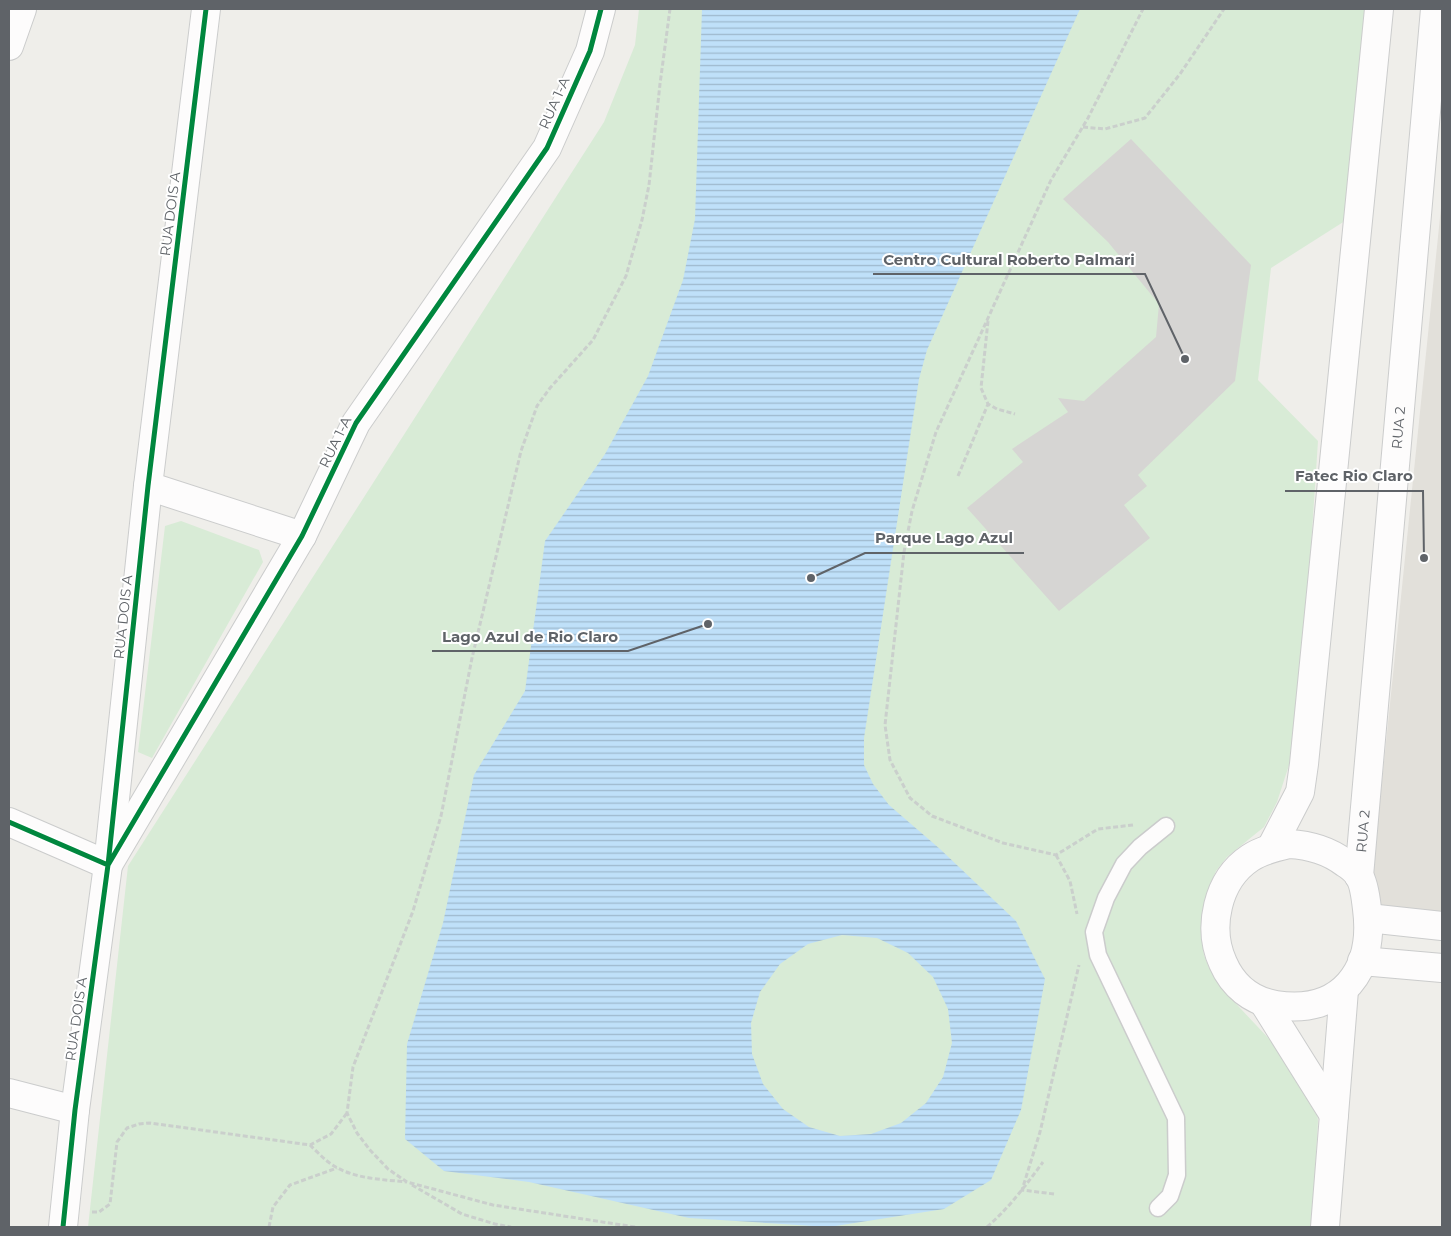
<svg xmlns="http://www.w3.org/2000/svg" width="1451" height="1236" font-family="Montserrat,sans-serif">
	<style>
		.education { fill: #e2e0da }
		.green { fill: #d8ebd6 }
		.water { fill: url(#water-rules); fill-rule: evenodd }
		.building { fill: #d6d5d3 }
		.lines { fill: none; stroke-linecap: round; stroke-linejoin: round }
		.service-casing { stroke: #cbcccc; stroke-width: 19 }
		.minor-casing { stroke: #cbcccc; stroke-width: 30 }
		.path { stroke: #cacfcc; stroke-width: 3; stroke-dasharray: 5 2.5; stroke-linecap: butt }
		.service { stroke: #fdfcfc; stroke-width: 16 }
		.minor { stroke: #fdfcfc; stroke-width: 28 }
		.cycleway-casing { stroke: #fff; stroke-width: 8 }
		.cycleway { stroke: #00873e; stroke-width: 5 }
		.labels { text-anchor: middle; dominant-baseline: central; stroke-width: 4; stroke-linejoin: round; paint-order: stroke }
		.street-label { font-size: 14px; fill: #5f6368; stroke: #fff }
		.leader { fill: none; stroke: #5f6368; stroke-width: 2 }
		.callout-dot { fill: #5f6368; stroke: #fff; stroke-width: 2 }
		.callout-label { font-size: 15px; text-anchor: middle; font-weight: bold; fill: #5f6368; stroke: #fff; stroke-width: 4; stroke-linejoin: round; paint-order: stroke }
	</style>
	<defs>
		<pattern id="water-rules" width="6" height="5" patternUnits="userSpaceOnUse" patternTransform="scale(1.25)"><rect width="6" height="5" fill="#bfe0f9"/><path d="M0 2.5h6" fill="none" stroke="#9eb9cd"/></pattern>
	</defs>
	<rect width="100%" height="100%" fill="#efeeea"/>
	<path class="education" d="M1442,198V924L1368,918Z"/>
	<path class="green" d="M639,9H1367L1348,219L1271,268L1258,380L1318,441L1300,714L1290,762L1277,802L1264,827L1227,857L1216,871L1210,886L1206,899L1202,939L1204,955L1209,968L1225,992L1287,1058L1316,1104L1318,1121L1312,1227H88L128,866L604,122L635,45Z
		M181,521L259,550L263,562L152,758L138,752L165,526Z"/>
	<path class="water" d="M702,9H1080L927,350L919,379L864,738V765L873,784L889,805L940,849L1016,921L1045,979L1021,1110L991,1180L944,1209L829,1227L689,1218L529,1182L444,1171L405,1139L407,1044L443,923L474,775L525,691L545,541L605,454L648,376L683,280L695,219ZM842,935L877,938L908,953L933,977L948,1009L952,1043L943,1077L926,1103L901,1123L871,1134L840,1136L809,1127L783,1109L763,1084L752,1054L751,1023L760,992L780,964L808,944Z"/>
	<path class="building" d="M1131,139L1251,265L1235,381L1138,475L1147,486L1124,505L1150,538L1059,611L967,508L1023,462L1012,449L1068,412L1058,398L1084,401L1156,337L1159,304L1108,242L1063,199Z"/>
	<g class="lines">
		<g class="service-casing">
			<path id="service" d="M1158,1208L1170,1196L1177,1175L1176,1118L1098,955L1094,932L1106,898L1124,864L1140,847L1166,826"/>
		</g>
		<g class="minor-casing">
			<g id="minor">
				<path d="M9,46L22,9"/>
				<path d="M148,486L302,536"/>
				<path d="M9,822L108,865L302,536L356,423L547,148L590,51L601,9"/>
				<path d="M1289,844C1310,845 1328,850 1345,863C1350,866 1356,871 1359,876C1364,883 1366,900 1367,909C1375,970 1342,1015 1276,1005C1252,1001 1233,986 1223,963C1207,928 1217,880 1250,858C1262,850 1276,847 1289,844Z"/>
				<path d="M1271,848L1300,792L1304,764L1379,9"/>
				<path id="s1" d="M1359,876L1435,9"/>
				<path d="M1368,918L1442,926"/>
				<path d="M1362,961L1442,968"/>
				<path d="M1264,1003L1334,1115"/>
				<path d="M9,1093L75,1110"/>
				<path d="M63,1227L75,1110L108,865L148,486L206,9"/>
				<path d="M1325,1227L1344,990"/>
			</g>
		</g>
		<path class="path" d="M1083,127L1105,129L1145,118L1180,74L1224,9
			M988,321L981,388L988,404L997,409L1015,414
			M958,476L988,404
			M1133,825L1098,829L1056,855L1003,843L932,816L910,798L890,760L885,725L904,552L912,511L936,432L1051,180L1088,118L1143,9
			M1056,855L1070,881L1077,914
			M310,1145C315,1150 321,1156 327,1161C349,1179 380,1179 406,1182
			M412,1185L462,1214L495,1224L511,1227
			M1054,1194L1022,1190L1040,1132L1079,965
			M92,1212H99L110,1204L117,1142L127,1128L139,1124L150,1123L310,1145L331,1134L347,1113
			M269,1227L273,1207L290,1185L337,1168
			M635,1227L493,1205L407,1182L388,1169L370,1150L357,1133L347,1113L353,1067L413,911L441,816L472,658L521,451L537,406L550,388L593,340L626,276L642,220L649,185L660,84L670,9
			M987,1227C1009,1208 1026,1185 1043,1162"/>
		<use href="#service" class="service"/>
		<use href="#minor" class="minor"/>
		<g class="cycleway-casing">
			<path id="cycleway" d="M9,822L108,865L302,536L356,423L547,148L590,51L601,9
				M63,1227L75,1110L108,865L148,486L206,9"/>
		</g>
		<use href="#cycleway" class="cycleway"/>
	</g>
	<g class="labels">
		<g class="street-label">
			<text transform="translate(554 103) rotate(-66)">RUA 1-A</text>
			<text transform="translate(170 214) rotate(-83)">RUA DOIS A</text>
			<text stroke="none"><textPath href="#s1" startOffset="450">RUA 2</textPath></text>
			<text transform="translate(335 442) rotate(-64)">RUA 1-A</text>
			<text transform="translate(123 617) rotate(-84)">RUA DOIS A</text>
			<text stroke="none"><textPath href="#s1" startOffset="45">RUA 2</textPath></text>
			<text transform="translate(76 1019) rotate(-82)">RUA DOIS A</text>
		</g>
	</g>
	<path class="leader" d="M1185 359L1145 274H873M1424 558L1423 491H1285M811 578L865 553H1024M708 624L628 651H432"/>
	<g class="callout-dot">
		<circle cx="1185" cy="359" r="5"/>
		<circle cx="1424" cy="558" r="5"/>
		<circle cx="811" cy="578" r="5"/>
		<circle cx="708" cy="624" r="5"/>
	</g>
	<g class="callout-label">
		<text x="1009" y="265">Centro Cultural Roberto Palmari</text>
		<text x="1354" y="481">Fatec Rio Claro</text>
		<text x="944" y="543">Parque Lago Azul</text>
		<text x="530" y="642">Lago Azul de Rio Claro</text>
	</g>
	<rect width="1451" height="1236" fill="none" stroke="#5f6368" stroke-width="20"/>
</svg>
